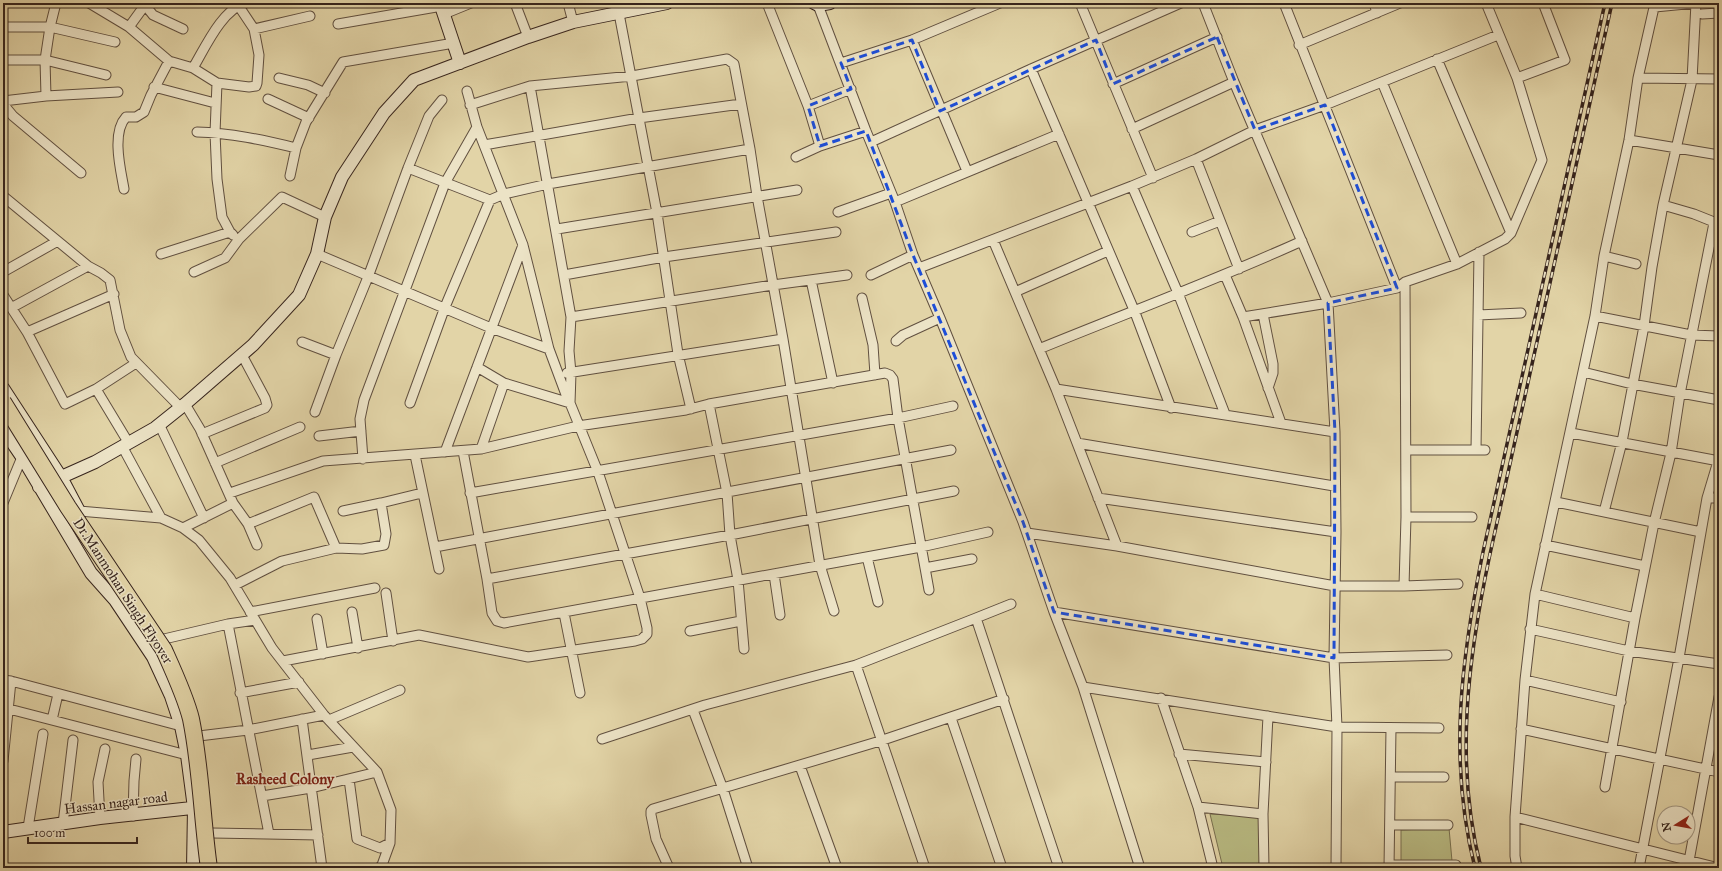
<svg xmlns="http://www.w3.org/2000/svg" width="1722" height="871" font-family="'IM FELL Great Primer',serif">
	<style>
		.green { fill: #b9bb83; stroke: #787050 }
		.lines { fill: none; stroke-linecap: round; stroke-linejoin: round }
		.street-casing { stroke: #615040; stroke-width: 11 }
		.secondary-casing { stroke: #36241d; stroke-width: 14 }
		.street { stroke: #ece3c6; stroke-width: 9 }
		.secondary { stroke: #ece3c6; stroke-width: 12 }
		.rail-casing { stroke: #36241d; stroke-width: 3.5 }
		.rail { stroke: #ece3c6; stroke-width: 2; stroke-dasharray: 6; stroke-linecap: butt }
		.highway-bridge-casing { stroke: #36241d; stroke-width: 18; stroke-linecap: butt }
		.highway-bridge { stroke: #e2d4a7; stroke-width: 16 }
		.marked { fill: none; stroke: #1d4ed8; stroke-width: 3; stroke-dasharray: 8 5; stroke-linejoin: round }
		.labels { text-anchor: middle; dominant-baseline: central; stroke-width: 3; stroke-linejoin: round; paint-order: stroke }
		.street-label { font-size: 14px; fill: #36241d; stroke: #ece3c6 }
		.neighbourhood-label { font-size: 15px; font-weight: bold; fill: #7a1f14; stroke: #ece3c6 }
	</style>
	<rect width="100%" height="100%" fill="#e2d4a7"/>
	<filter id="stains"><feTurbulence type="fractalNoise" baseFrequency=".005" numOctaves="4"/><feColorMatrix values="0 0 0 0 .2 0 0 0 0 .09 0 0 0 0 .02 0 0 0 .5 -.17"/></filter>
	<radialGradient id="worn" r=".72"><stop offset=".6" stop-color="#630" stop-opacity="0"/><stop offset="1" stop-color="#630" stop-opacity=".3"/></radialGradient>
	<path class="green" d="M1210,814L1265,817V868H1223Z
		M1449,828L1452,861L1401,862V830Z"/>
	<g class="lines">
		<g class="street-casing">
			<path id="street" d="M89,3L129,27L169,61L193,68L217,83L249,87L256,86L257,83L259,55L254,29L238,5L236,3
				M515,3L528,37
				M568,3L573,22
				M617,3L657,213L678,354L691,409
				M767,3L808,106L820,146
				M1080,3L1153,178
				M1203,3L1234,82L1328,303L1335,432L1336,532L1334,658L1337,727L1336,868
				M1284,3L1397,288
				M1374,3L1377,13
				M145,5L153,15L183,29
				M818,5L866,131L895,202L913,255L940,318L1023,522L1054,612L1083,687L1140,868
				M1655,7L1696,3
				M444,14L471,3
				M1702,14L1719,13
				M338,24L442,6
				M3,27H50L115,42
				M129,27L145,5L142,3
				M254,29L310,16
				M912,40L967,171
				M1299,45L1400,3
				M1437,59L1511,233
				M3,60H45L106,75
				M841,63L912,40L1000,3
				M193,68C205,48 222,9 246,3
				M1031,69L1134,310L1171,408
				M279,78L308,85L325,93
				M1517,78L1565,60L1543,3
				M1638,78L1719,79
				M1382,82L1457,264
				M217,83L215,133L217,179L222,217L230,232
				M1113,84L1217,37
				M154,87L215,103
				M467,91L477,127L523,245L549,349L568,400
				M46,96L45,60L50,27L56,3
				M268,99L309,118
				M3,101L46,96L118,92
				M3,104L13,116L81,173
				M470,105L530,86L632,76L727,59L734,64L750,149L757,196L783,339L820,565L834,611
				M808,106L851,89
				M1132,129L1234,82
				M197,132C231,133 263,140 296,148
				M1629,140L1719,155
				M871,142L1031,69L1181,3
				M484,145L639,118L741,104
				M796,157L820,146L866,131
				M1196,159L1239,269
				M408,168L490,200
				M290,176L296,148L306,122L343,62L454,43
				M1132,186L1178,293L1225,414
				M124,189C121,171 111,133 126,117H136L144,112L151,95L169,61
				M3,196L88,266L101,273L110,280L120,330L131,357L180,407
				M895,202L1059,134
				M1663,205L1694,214L1719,224
				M838,212L891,193
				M557,229L797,190
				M1192,232L1220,221
				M993,240L1056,389L1117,546
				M161,254L230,232L233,235
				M317,254L491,328L549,349
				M1604,256L1636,264
				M919,268L1132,186L1196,159L1255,130L1325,105L1498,35
				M3,272L56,242
				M194,272L225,258L239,239L282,197L325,217
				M564,275L664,257L836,232
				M871,275L913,255
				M1225,275L1243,317L1281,423
				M811,280L833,383
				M1015,292L1108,251
				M3,295L27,332L65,404L96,389L136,363
				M862,298L873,345L875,375
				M11,308L88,266
				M1263,314L1273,364V373L1268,388
				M1478,315L1521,313
				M1595,316L1691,335L1719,336
				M571,317L773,285L847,275
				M1243,317L1328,303L1397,288L1405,282L1457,264L1505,239L1511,233L1542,160L1517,78L1486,3
				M27,332L114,294
				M896,341L903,335L940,318
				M302,342L336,355
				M1039,349C1127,313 1216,280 1302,241
				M477,367L504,383L570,403
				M1583,372L1632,384L1719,400
				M567,373L783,339
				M96,389L128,442
				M1056,389L1335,432
				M410,403L445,307L490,200L504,194L548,184L750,149
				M185,404L200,429L233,503L248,524L257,545
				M709,404L727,493L730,535L738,580L744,649
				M315,412L336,355L368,277L408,168L429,116L442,100
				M159,424L204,518
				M1571,433L1719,461
				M202,434L265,408L267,405L265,398L242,355
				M319,436L361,431
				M1077,443L1334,486
				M122,446L161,518
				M3,447L8,437
				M481,449L504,383
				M1406,450H1485
				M1476,450L1479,252
				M463,451L487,579L492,613L497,621L504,623L921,547L988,532
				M445,452L523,245
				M415,455L439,569
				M363,459L360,419L364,400L445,183L477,127
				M215,463L300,427
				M230,493L323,461L481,449L578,426L686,410L709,404L885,373L890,375L893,379L898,418L929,590
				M470,493L898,418L953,406
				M1098,498L1336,532
				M1707,498H1719
				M1556,502L1701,532
				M3,503L22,457
				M79,511L161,518L183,528L199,540L230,578L272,648L324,715L377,772L391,810L390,843L382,865L379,868
				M343,511L381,503
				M1604,512L1622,442L1644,326L1652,267L1663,205L1692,80L1696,3
				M1406,517H1472
				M248,524L314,497L336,548
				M183,528L233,503
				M1027,533L1117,546L1335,586H1404L1458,584
				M1545,545L1645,566
				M435,547L951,450
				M867,557L878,602
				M925,568L972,559
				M774,574L780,615
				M487,579L730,535L954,491
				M235,585L282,561L336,548L362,549L384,545L386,534L381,503L422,493
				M1404,586L1406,517L1405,282
				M386,593L393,641
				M1535,594L1635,618
				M250,612L375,588
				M352,612L358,648
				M1054,612L1334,658L1447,655
				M564,613L580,693
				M976,618L1011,604
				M317,619L323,654
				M255,620L228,624L269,834
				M1530,629L1629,651L1719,664
				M690,631L741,621
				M164,639L228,624
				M283,661L419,635L528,657L635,641L642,639L647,634V628L640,598L598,472L570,403L571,373L569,351L571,317L530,86
				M856,665L925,868
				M3,680L11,681L3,761
				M1525,680L1621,702
				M11,681L181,726
				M1083,687L1337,727L1439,728
				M240,693L299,682
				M1161,698L1198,807L1213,868
				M9,709L187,755
				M693,710L723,789L748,868
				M951,718L1002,868
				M302,719L322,868
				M52,720L58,694
				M329,720L400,690
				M1521,729L1719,772
				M199,736L248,730L324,715
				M602,739L705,705L856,665L976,618L1059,868
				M1179,754L1266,762
				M308,755L353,747
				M800,766L837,868
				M1391,777H1444
				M349,779L357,839L380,848L390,843
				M1605,787L1635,618L1654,523L1671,453L1680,394L1714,223
				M262,796L311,788L377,772
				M1198,807L1263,814
				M133,816L134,781L136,759
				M1515,817L1719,868
				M100,818L98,782L105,749
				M63,824L73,740
				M1390,825H1448
				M28,828L43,734
				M212,833L318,835
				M1689,861L1719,697
				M1389,865H1456
				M669,868L656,839L651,815V811L653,809L880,741L1004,699
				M1264,868L1263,814L1268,716
				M1389,868L1391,728
				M1517,868L1515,856V817L1525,680L1535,594L1595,316L1604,256L1629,140L1638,78L1655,3
				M1639,868L1679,658L1707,498L1719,458"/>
		</g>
		<g class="secondary-casing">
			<path id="secondary" d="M440,3L460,63
				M814,3L818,5L830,3
				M3,388L61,477L80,513
				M3,429L22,457L91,573L115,600L153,657L171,696L181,726L187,755L194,808L193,868
				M39,487L95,462L155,428L185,404L253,345L299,295L317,254L325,217L342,177L384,113L414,80L528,37L573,22L667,3
				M3,832L100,818L201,807"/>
		</g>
		<use href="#street" class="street"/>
		<use href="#secondary" class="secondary"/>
		<g class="rail-casing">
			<path id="rail" d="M1475,868C1448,761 1461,659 1483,552L1605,3
				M1481,868C1454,763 1468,658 1490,554L1612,3"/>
		</g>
		<use href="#rail" class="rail"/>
		<g class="highway-bridge-casing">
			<path id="highway-bridge" d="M3,402L68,507L164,650C173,670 186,698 191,719C201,768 202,819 209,868"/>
		</g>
		<use href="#highway-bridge" class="highway-bridge"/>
	</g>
	<path class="marked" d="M1217,37L1255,130L1325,105L1397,288L1328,303L1335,432L1334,658L1054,612L1023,522L913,255L866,131L820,146L808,106L851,89L841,63L912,40L940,111L1096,40L1113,84Z"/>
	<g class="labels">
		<g class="street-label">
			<text transform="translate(123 591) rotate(57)">Dr.Manmohan Singh Flyover</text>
			<text transform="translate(116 803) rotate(-7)">Hassan nagar road</text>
		</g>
		<g class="neighbourhood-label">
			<text x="285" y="779">Rasheed Colony</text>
		</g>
	</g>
	<rect width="1722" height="871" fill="none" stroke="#e2d4a7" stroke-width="16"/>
	<rect x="4" y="4" width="1714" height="863" fill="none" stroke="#36241d" stroke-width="2"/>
	<rect x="8" y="8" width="1706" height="855" fill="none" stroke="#36241d"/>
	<g transform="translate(1676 825) rotate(259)"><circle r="19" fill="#ece3c6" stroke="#a39782"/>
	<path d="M0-3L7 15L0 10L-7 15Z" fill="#8f2418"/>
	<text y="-6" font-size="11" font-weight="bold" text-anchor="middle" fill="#36241d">N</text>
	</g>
	<path d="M28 837v6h109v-6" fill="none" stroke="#36241d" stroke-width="2"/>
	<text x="34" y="837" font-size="12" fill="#36241d" stroke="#ece3c6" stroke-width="3" paint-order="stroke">100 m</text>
	<rect width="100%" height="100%" filter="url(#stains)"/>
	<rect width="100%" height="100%" fill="url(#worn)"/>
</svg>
